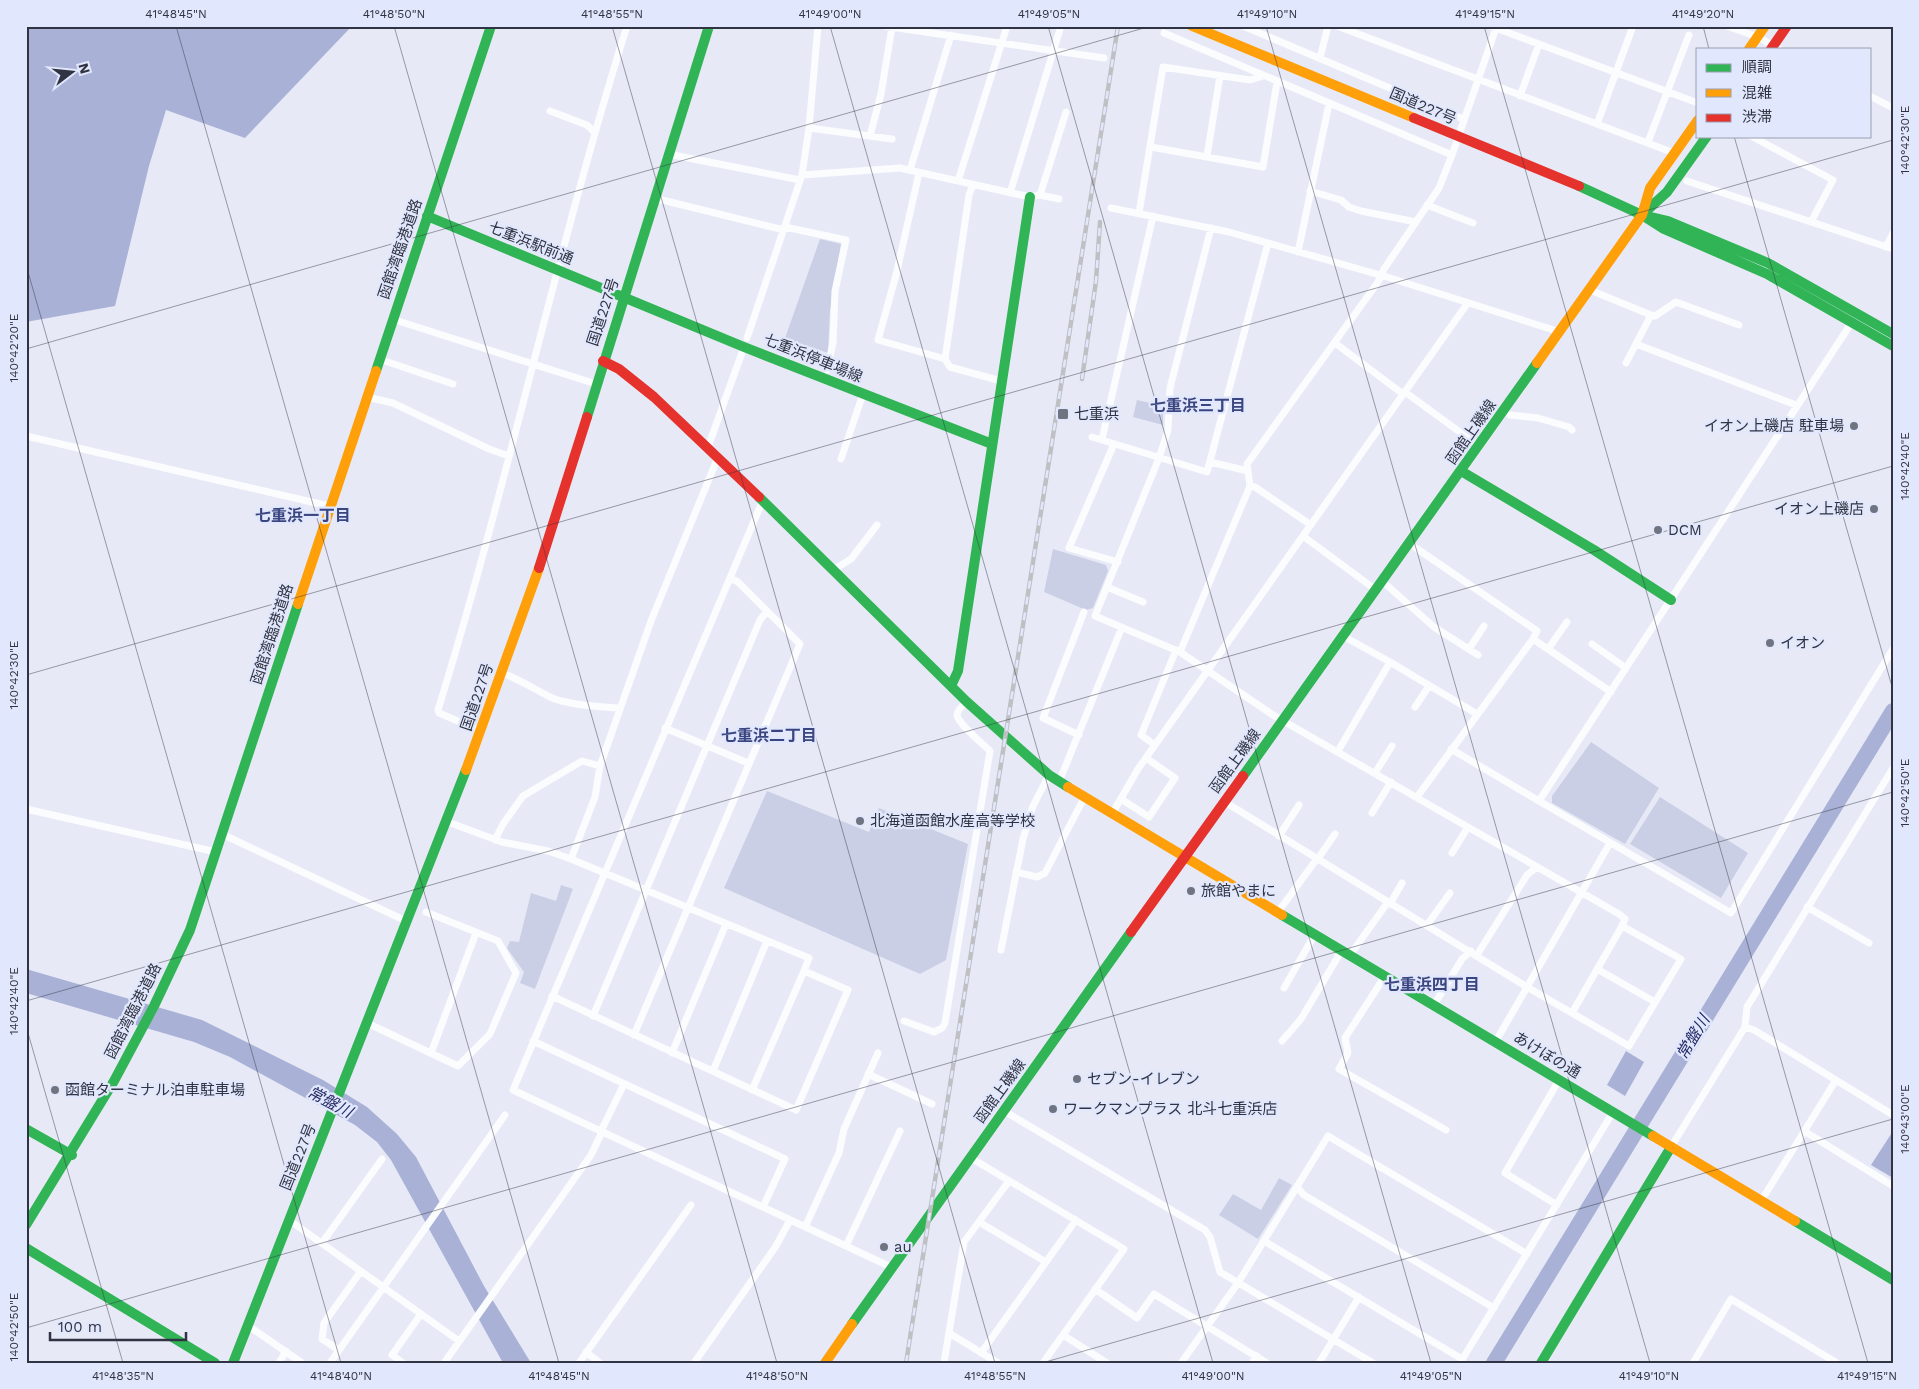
<svg xmlns="http://www.w3.org/2000/svg" width="1919" height="1389" font-family="'Work Sans','Noto Sans JP',sans-serif">
	<style>
		.green { fill: #cacfe5 }
		.water { fill: #a9b2d6 }
		.lines { fill: none; stroke-linecap: round; stroke-linejoin: round }
		.river { stroke: #a9b2d6; stroke-width: 16 }
		.street { stroke: #fbfcfe; stroke-width: 7 }
		.fast { stroke: #30b455; stroke-width: 10 }
		.slow { stroke: #ff9f0a; stroke-width: 10 }
		.jam { stroke: #e5322d; stroke-width: 10 }
		.rail-casing { stroke: #bec0c3; stroke-width: 4.5 }
		.rail { stroke: #e1e7fc; stroke-width: 2.5; stroke-dasharray: 8; stroke-linecap: butt }
		.ticks { fill: none; stroke: #303341; stroke-width: 1; stroke-opacity: 0.45 }
		.poi-dot { fill: #707380; stroke: #e1e7fc; stroke-width: 2 }
		.labels { text-anchor: middle; dominant-baseline: central; stroke-width: 4.5; stroke-linejoin: round; paint-order: stroke }
		.street-label { font-size: 15px; fill: #303341; stroke: #e1e7fc }
		.poi-label { font-size: 15px; fill: #303341; stroke: #e1e7fc; text-anchor: start }
		.neighbourhood-label { font-size: 16px; font-weight: bold; fill: #3b4580; stroke: #e1e7fc }
		.water-label { font-size: 16px; font-style: italic; fill: #262d66; stroke: #e1e7fc }
		.neatline { fill: none; stroke: #303341; stroke-width: 2 }
		.ticks-label { font-size: 12px; text-anchor: middle; fill: #303341 }
	</style>
	<rect width="100%" height="100%" fill="#e7eaf6"/>
	<path class="green" d="M820,239L841,244L830,310L828,353L785,338Z
		M1137,400L1163,406V425L1133,417Z
		M1053,549L1106,565L1108,571L1093,608L1086,610L1044,592Z
		M1591,742L1659,788L1625,844L1552,803V796Z
		M767,791L869,832L879,808L968,844L946,960L920,974L724,888Z
		M1660,797L1748,853L1721,898L1630,844Z
		M561,885L573,889L535,989L520,983L524,972L507,948L510,941L519,942L531,893L556,901Z
		M1279,1178L1292,1185L1258,1239L1219,1215L1233,1194L1261,1210Z"/>
	<path class="water" d="M26,26H352L245,138L166,110L149,166L115,306L26,322Z
		M26,969L202,1020L323,1080L367,1107L397,1134L416,1157L484,1286L531,1363H503L391,1160L377,1142L355,1125L230,1057L194,1042L26,993Z
		M1626,1051L1644,1062L1625,1096L1607,1085Z
		M1893,1131V1178L1871,1165Z"/>
	<g class="lines">
		<path class="river" d="M1494,1363L1893,711"/>
		<path class="street" d="M884,26L1104,58
			M1243,26L1463,119
			M1337,26L1674,153
			M1490,26L1698,103
			M1727,26L1758,37L1779,49
			M1164,33L1452,155L1496,28
			M1320,58L1328,26
			M1520,96L1539,44
			M1870,96L1893,108
			M550,111L587,125L594,132
			M1597,124L1633,26
			M809,128L892,139
			M870,136L881,94L892,27
			M1751,136L1833,180L1811,222
			M1648,142L1689,35
			M1151,147L1263,167L1277,82
			M668,154L800,180
			M1207,156L1220,76
			M910,170L951,35
			M919,173L896,275L878,340L945,359L969,195L973,185
			M802,175L900,168L1030,197L1040,195L1066,112
			M958,181L1007,26
			M1687,181L1893,249
			M1310,191L1341,200L1349,207L1361,211L1416,222
			M1010,193L1061,26
			M1040,195L1059,199
			M654,198L784,230
			M1427,205L1473,223
			M1111,208L1229,232L1387,277L1560,332
			M1139,213L1163,67L1250,80L1263,76
			M785,227L846,240L835,291L833,343L827,370
			M1211,228L1170,388L1168,430L1159,458L1095,616L1180,652L1273,715L1619,914L1625,919L1622,926L1681,959L1629,1046L1527,987L1225,802
			M1886,247L1893,233
			M1298,252L1329,104
			M1590,290L1651,315L1626,363
			M1651,315L1655,316L1676,302L1739,325
			M392,319L596,384
			M1852,322L1539,801L1731,913L1893,649
			M747,338L802,175L809,128L818,26
			M1335,343L1403,394
			M1636,344L1796,405
			M379,359L453,384
			M945,359L950,367L1001,381
			M1405,392L1479,446
			M367,397L393,403L489,449L509,456
			M1510,415L1538,418L1569,427L1572,430
			M26,436L329,506
			M1092,437L1207,472L1268,243
			M1102,439L1153,216
			M1114,444L1069,548L1118,562
			M708,447L744,347
			M841,459L863,394
			M1210,462L1248,471
			M1250,486L1255,487L1311,525
			M763,500L513,1090L893,1268
			M1303,536L1376,590
			M1416,548L1537,631L1533,639
			M838,567L851,559L877,525
			M1382,581L1434,627L1478,655
			M1107,587L1143,602
			M1343,636L1390,662
			M1592,644L1626,668
			M1469,649L1484,626
			M1548,649L1567,622
			M1180,652L1250,486L1247,464L1378,282L1384,269L1439,188L1452,155
			M502,673C519,679 534,689 550,697C567,705 600,707 619,708
			M1415,707L1429,686
			M665,728L748,763
			M481,731L439,713L438,710C508,484 556,252 627,26
			M1079,735L1043,718L1084,612
			M1155,745L1141,735L1176,650
			M1451,749L1539,801
			M1338,751L1390,662L1477,714
			M1375,773L1392,746
			M1059,782L1122,627
			M1417,797L1533,639L1611,692
			M1121,799L1149,817L1175,778L1146,758
			M26,809L216,852
			M1372,813L1391,782
			M1112,814L1138,769L1467,304
			M445,821L502,842L548,851L571,859L809,958L804,971L848,990L796,1110L552,996
			M222,834L406,921
			M1279,836L1299,805
			M495,840L503,824L523,796L582,761L600,766L651,621L718,457
			M1452,853L1468,827
			M571,859L595,797L600,766
			M1317,860L1335,834
			M1016,872L1037,877L1045,873L1084,798
			M1390,904L1402,883
			M1807,907L1869,943
			M1278,912L1316,860
			M1427,925L1450,893
			M1001,950L1023,839L1033,806L1049,775
			M1350,955L1388,902
			M1477,955L1527,875L1537,867
			M1597,969L1655,1002
			M1385,976L1345,1038L1348,1053L1339,1069L1446,1130
			M1284,988L1315,934
			M1434,1005L1462,959L1471,951
			M1572,1013L1622,926
			M593,1016L760,620L767,611
			M904,1021L934,1032L942,1028L945,1023L990,751C983,744 958,724 957,715C957,710 963,705 967,702
			M367,1023L458,1066L490,1034L516,973L498,941L426,912
			M1745,1027L1754,1030L1893,1115
			M634,1035L800,644L738,582L730,578
			M533,1041L785,1159L763,1207
			M1282,1041L1301,1019L1342,950
			M1496,1041L1610,843
			M431,1053L476,933
			M672,1053L726,924
			M713,1071L767,941
			M868,1074L932,1104
			M752,1090L804,971
			M1004,1111L1205,1230L1210,1237L1220,1272L1373,1363
			M601,1131L624,1084
			M1804,1131L1893,1186
			M1671,1147L1745,1027L1747,1007L1893,768
			M971,1158L1124,1249L1043,1363
			M1297,1187L1304,1195L1494,1308
			M1761,1201L1836,1080
			M1557,1205L1505,1173L1559,1080
			M289,1220L459,1341
			M979,1222L1046,1262
			M805,1227L839,1153L844,1129L878,1053
			M1264,1241L1462,1359
			M322,1243L382,1159
			M846,1246L900,1131
			M1095,1289L1137,1318L1154,1294L1267,1363
			M247,1325L302,1363
			M949,1333L998,1363
			M1063,1335L1107,1363
			M339,1350L322,1339L324,1323L361,1271
			M586,1352L600,1363
			M981,1353L1076,1220
			M279,1363L286,1351
			M330,1363L505,1115
			M403,1363L392,1355L421,1314
			M444,1363L591,1155L602,1132
			M579,1363L691,1205
			M694,1363L776,1246L790,1220
			M944,1363L964,1242L1009,1181
			M1181,1363L1238,1283L1328,1136L1527,1254
			M1252,1363L1257,1356
			M1319,1363L1359,1297
			M1460,1363L1613,1112
			M1693,1363L1731,1299L1837,1363"/>
		<path class="fast" d="M1579,186L1642,215
			M1644,213L1667,192L1707,136
			M1642,215L1664,229L1767,274L1893,346
			M427,216L744,347L992,444
			M1651,217L1668,221L1768,263L1893,334
			M376,371L491,26
			M587,417L709,26
			M1461,471L1594,550L1671,600
			M759,497L967,702L1049,775L1068,787
			M951,686L958,671L1030,197
			M1243,776L1537,363
			M1282,915L1653,1136
			M26,1129L72,1155
			M1795,1221L1893,1280
			M26,1225L114,1081L154,1006L190,930L298,604
			M26,1248L215,1363
			M852,1324L1131,932
			M233,1363L466,770
			M1541,1363L1671,1147"/>
		<path class="slow" d="M1192,26L1414,118
			M1749,49L1765,26
			M1642,215L1650,188L1698,120
			M1537,363L1642,215
			M298,604L376,371
			M466,770L539,568
			M1068,787L1282,915
			M1653,1136L1795,1221
			M825,1363L852,1324"/>
		<path class="jam" d="M1771,49L1787,26
			M1414,118L1579,186
			M603,361L619,369L654,397L759,497
			M539,568L587,417
			M1131,932L1243,776"/>
		<g class="rail-casing">
			<path id="rail" d="M1082,379L1096,281L1100,222
				M906,1363L1118,26"/>
		</g>
		<use href="#rail" class="rail"/>
	</g>
	<path class="ticks" d="M176,26L559,1363M394,26L777,1363M612,26L995,1363M830,26L1213,1363M1048,26L1431,1363M1266,26L1650,1363M1484,26L1868,1363M1703,26L1709,49M1734,136L1893,690M26,265L341,1363M26,349L1151,26M26,675L1893,140M26,1001L1893,466M26,1026L123,1363M26,1328L1893,792M1042,1363L1893,1119"/>
	<g class="poi-dot">
		<rect x="1057" y="408" width="12" height="12" rx="2.5"/>
		<circle cx="1854" cy="426" r="5"/>
		<circle cx="1874" cy="509" r="5"/>
		<circle cx="1658" cy="530" r="5"/>
		<circle cx="1770" cy="643" r="5"/>
		<circle cx="860" cy="821" r="5"/>
		<circle cx="1191" cy="891" r="5"/>
		<circle cx="1077" cy="1079" r="5"/>
		<circle cx="55" cy="1090" r="5"/>
		<circle cx="1053" cy="1109" r="5"/>
		<circle cx="884" cy="1247" r="5"/>
	</g>
	<g class="labels">
		<g class="street-label">
			<text transform="translate(1423 106) rotate(23)">国道227号</text>
			<text transform="translate(531 243) rotate(22)">七重浜駅前通</text>
			<text transform="translate(400 249) rotate(-71)">函館湾臨港道路</text>
			<text transform="translate(603 312) rotate(-72)">国道227号</text>
			<text transform="translate(813 358) rotate(22)">七重浜停車場線</text>
			<text transform="translate(1471 432) rotate(-55)">函館上磯線</text>
			<text transform="translate(272 634) rotate(-72)">函館湾臨港道路</text>
			<text transform="translate(477 697) rotate(-71)">国道227号</text>
			<text transform="translate(1235 761) rotate(-54)">函館上磯線</text>
			<text transform="translate(133 1011) rotate(-63)">函館湾臨港道路</text>
			<text transform="translate(1547 1055) rotate(31)">あけぼの通</text>
			<text transform="translate(1000 1091) rotate(-54)">函館上磯線</text>
			<text transform="translate(298 1157) rotate(-68)">国道227号</text>
		</g>
		<g class="poi-label">
			<text x="1074" y="414">七重浜</text>
			<text x="1844" y="426" text-anchor="end">イオン上磯店 駐車場</text>
			<text x="1864" y="509" text-anchor="end">イオン上磯店</text>
			<text x="1668" y="530">DCM</text>
			<text x="1780" y="643">イオン</text>
			<text x="870" y="821">北海道函館水産高等学校</text>
			<text x="1201" y="891">旅館やまに</text>
			<text x="1087" y="1079">セブン-イレブン</text>
			<text x="65" y="1090">函館ターミナル泊車駐車場</text>
			<text x="1063" y="1109">ワークマンプラス 北斗七重浜店</text>
			<text x="894" y="1247">au</text>
		</g>
		<g class="neighbourhood-label">
			<text x="1198" y="405">七重浜三丁目</text>
			<text x="303" y="515">七重浜一丁目</text>
			<text x="769" y="735">七重浜二丁目</text>
			<text x="1432" y="984">七重浜四丁目</text>
		</g>
		<g class="water-label">
			<text transform="translate(1693 1037) rotate(-59)">常盤川</text>
			<text transform="translate(330 1102) rotate(28)">常盤川</text>
		</g>
	</g>
	<rect width="1919" height="1389" fill="none" stroke="#e1e7fc" stroke-width="55"/>
	<rect x="1696" y="48" width="175" height="90" fill="#e1e7fc" stroke="#9a9fb1"/>
	<rect x="1706" y="64" width="25" height="8" fill="#30b455" stroke="#9a9fb1"/>
	<text x="1742" y="72" font-size="15" fill="#303341">順調</text>
	<rect x="1706" y="89" width="25" height="8" fill="#ff9f0a" stroke="#9a9fb1"/>
	<text x="1742" y="98" font-size="15" fill="#303341">混雑</text>
	<rect x="1706" y="114" width="25" height="8" fill="#e5322d" stroke="#9a9fb1"/>
	<text x="1742" y="122" font-size="15" fill="#303341">渋滞</text>
	<g transform="translate(72 72) rotate(74)" stroke="#e1e7fc" stroke-width="4" paint-order="stroke">
	<path d="M0-4L9 19L0 12L-9 19Z" fill="#303341"/>
	<text y="-8" font-size="14" font-weight="bold" text-anchor="middle" fill="#303341">N</text>
	</g>
	<path d="M50 1332v8h136v-8" fill="none" stroke="#303341" stroke-width="2.5"/>
	<text x="58" y="1332" font-size="15" fill="#303341" stroke="#e1e7fc" stroke-width="4" paint-order="stroke">100 m</text>
	<rect x="28" y="28" width="1864" height="1334" class="neatline"/>
	<g class="ticks-label">
		<text x="176" y="18">41°48'45"N</text>
		<text x="394" y="18">41°48'50"N</text>
		<text x="612" y="18">41°48'55"N</text>
		<text x="830" y="18">41°49'00"N</text>
		<text x="1049" y="18">41°49'05"N</text>
		<text x="1267" y="18">41°49'10"N</text>
		<text x="1485" y="18">41°49'15"N</text>
		<text x="1703" y="18">41°49'20"N</text>
		<text transform="translate(1905 140) rotate(-90)" y="4">140°42'30"E</text>
		<text transform="translate(14 348) rotate(-90)" y="4">140°42'20"E</text>
		<text transform="translate(1905 466) rotate(-90)" y="4">140°42'40"E</text>
		<text transform="translate(14 675) rotate(-90)" y="4">140°42'30"E</text>
		<text transform="translate(1905 793) rotate(-90)" y="4">140°42'50"E</text>
		<text transform="translate(14 1001) rotate(-90)" y="4">140°42'40"E</text>
		<text transform="translate(1905 1119) rotate(-90)" y="4">140°43'00"E</text>
		<text transform="translate(14 1327) rotate(-90)" y="4">140°42'50"E</text>
		<text x="123" y="1380">41°48'35"N</text>
		<text x="341" y="1380">41°48'40"N</text>
		<text x="559" y="1380">41°48'45"N</text>
		<text x="777" y="1380">41°48'50"N</text>
		<text x="995" y="1380">41°48'55"N</text>
		<text x="1213" y="1380">41°49'00"N</text>
		<text x="1431" y="1380">41°49'05"N</text>
		<text x="1649" y="1380">41°49'10"N</text>
		<text x="1867" y="1380">41°49'15"N</text>
	</g>
</svg>
